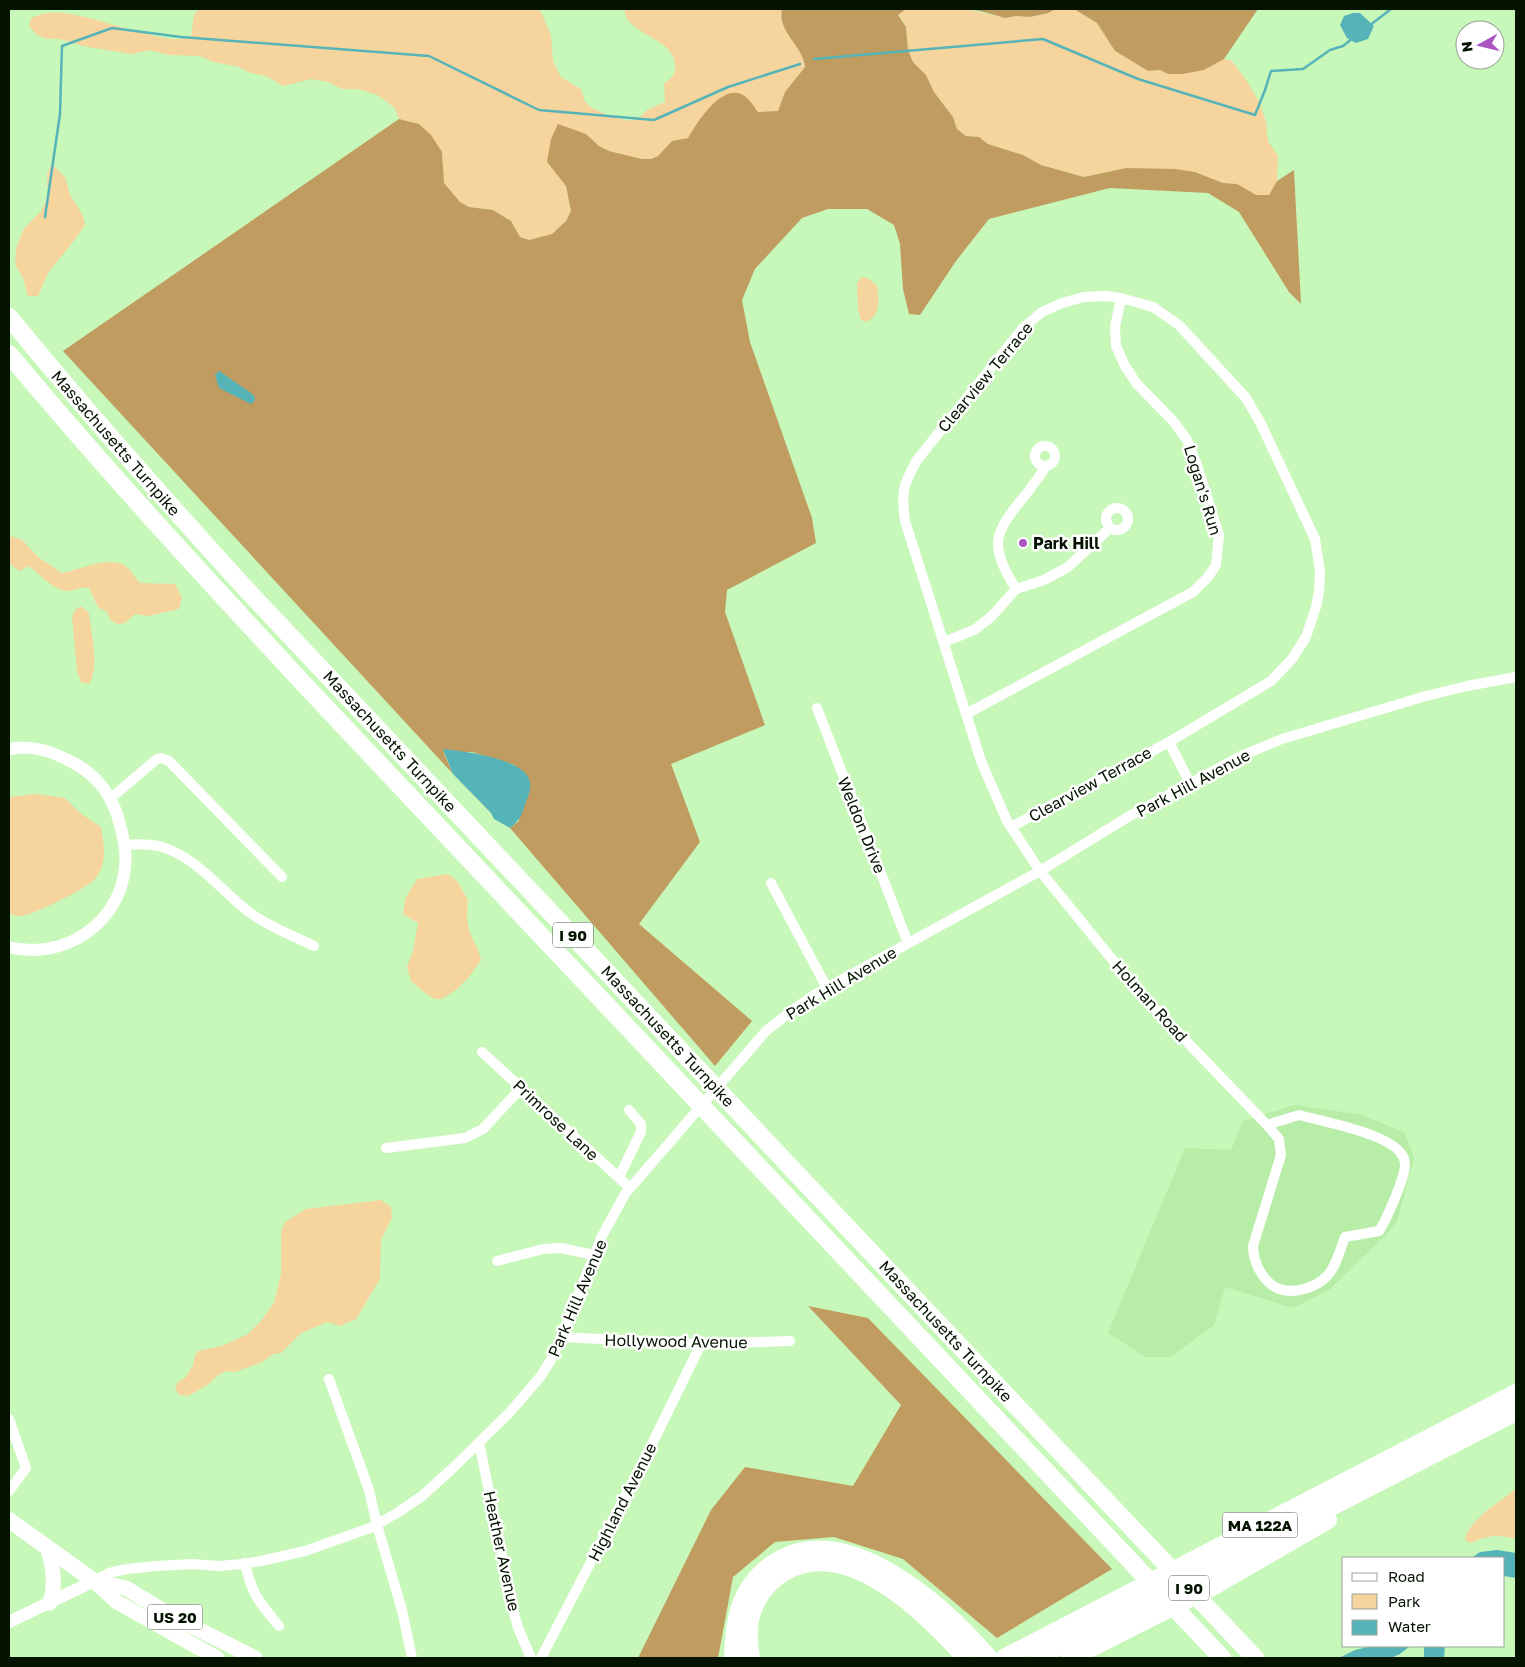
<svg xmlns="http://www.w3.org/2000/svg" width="1525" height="1667" font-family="'Golos Text',sans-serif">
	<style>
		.built { fill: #b7eda7 }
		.green { fill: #f6d49e }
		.forest { fill: #c19c60 }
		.water { fill: #56b4b8 }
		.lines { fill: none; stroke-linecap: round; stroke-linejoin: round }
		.stream { stroke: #56b4b8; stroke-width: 2.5 }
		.minor { stroke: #fff; stroke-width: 10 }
		.tertiary { stroke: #fff; stroke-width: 12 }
		.primary { stroke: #fff; stroke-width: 15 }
		.trunk { stroke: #fff; stroke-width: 16 }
		.motorway { stroke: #fff; stroke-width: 18 }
		.poi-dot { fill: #ab55c3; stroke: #fff; stroke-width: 2 }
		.labels { text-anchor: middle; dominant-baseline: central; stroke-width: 5; stroke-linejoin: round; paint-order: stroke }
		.shield { fill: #fff; stroke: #4f5a4d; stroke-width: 1 }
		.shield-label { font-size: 15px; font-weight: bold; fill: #041401 }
		.street-label { font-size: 16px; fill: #041401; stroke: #fff }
		.poi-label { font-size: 16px; font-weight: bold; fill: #041401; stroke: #fff; text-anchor: start }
	</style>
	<rect width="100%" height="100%" fill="#c7f8b9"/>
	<path class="built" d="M1295,1105L1363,1115L1405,1133L1414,1158L1397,1222L1384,1237L1329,1290L1293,1308L1225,1287L1214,1325L1171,1357H1146L1108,1333L1185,1148L1231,1150L1243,1121Z"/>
	<path class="green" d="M199,9H540L551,36L553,61L561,77L581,89L585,102L592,108L607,115L629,121L639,118L647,110L665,102L664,83C672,79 676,73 675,64C672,40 641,37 628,20C625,16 625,13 625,9H782C777,32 804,47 805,67L785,92L778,111L758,112L748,99L706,111L688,138L672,141L658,156L651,159H642L609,151L599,146L586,134L547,162L566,186L571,211L566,221L552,234L529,240L520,237L511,221L493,210L469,207L460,202L444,183L442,152L419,124L399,119L394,107L377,95L358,89H342L328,82L311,79L283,86L268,77L248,72L239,67L214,62L199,56L169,55L150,50L132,54L82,46L60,39H48L37,35L29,26L31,18C36,16 41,14 46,13C83,7 165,49 191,37L194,15Z
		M906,9H965L1005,18L1016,16L1030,17L1048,13L1056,9H1074L1097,23L1115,51L1148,71L1160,70L1168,74L1204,70L1224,59L1232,61L1246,80L1260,103L1266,122L1268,141L1278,156L1277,181L1269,195H1255L1237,184L1223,183L1195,172L1126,168L1084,177L1041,165L1023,155L988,144L979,137L966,136L957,129L953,117L934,92L926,75L913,62L908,50L906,27L898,14Z
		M52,164L65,177L71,197L81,212L85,223L84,227L73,242L48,273L38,296H28L23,278L15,264L16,249L23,230L41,211L45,203L48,192L47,174Z
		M862,277L869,279L877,286C879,300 881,314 867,322L861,320L858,310L857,283Z
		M11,536L22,540L39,558L62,573C81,570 104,556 124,565C130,568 135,578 140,583L175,584L182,598L179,609L148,616L135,614L125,623L118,624L111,621L107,612L98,607L89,588C79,586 74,592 66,591C53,589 40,575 29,566L19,571L9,563V538Z
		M81,606L89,613C91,632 100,668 89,684L81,682L77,671L72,617L75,610Z
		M35,794L65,798L80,813L101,827C104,845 108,863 95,879C89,887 30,917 20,916C16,916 12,914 9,913V797Z
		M448,874L457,881L468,900C467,910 466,919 469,929C472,940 479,948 481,960L469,977L457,989L442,999H435L426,994L411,981L407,967L413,951L418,923L403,914L405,899L417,879Z
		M381,1200L391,1207L392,1218L381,1240L380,1279L356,1319L340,1326L327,1322L308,1330L300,1334L281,1353L273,1354L262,1362L235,1372L226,1371L218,1375L209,1384L188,1396L179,1395L175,1389L178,1382L186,1377L193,1365L195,1355L198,1351L222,1346L248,1334L260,1322L274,1303L281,1274V1232L285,1222L306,1209Z
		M1516,1488V1539C1497,1534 1489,1535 1470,1543L1466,1541L1465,1538C1474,1515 1499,1504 1516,1488Z"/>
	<path class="forest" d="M782,9H906L898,15L906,27L908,50L913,62L926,75L934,92L953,117L957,129L966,136L979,137L988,144L1023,155L1041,165L1084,177L1126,168L1175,169L1195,172L1223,183L1237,184L1256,195H1269L1277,181L1294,170L1301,304L1289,292L1239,212L1208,193L1110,188L989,219L956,261L920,315L909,314L903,289L900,244L894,225L867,209H828L802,218L755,269L742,300L750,342L812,518L816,543L727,590L725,612L765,725L671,764L700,842L639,924L752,1021L715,1066L510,828L519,821L515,765L472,752L444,753L453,774L63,351L399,119L419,124L431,135L442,152L444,183L460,202L469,207L493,210L511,221L520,237L529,240L552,234L566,221L571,211L566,186L547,162L551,139L558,124L586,134L599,146L609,151L642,159H651L658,156L672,141L688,138C697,123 717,90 738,93C747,95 753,105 758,112L778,111L785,92L805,67C804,47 777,32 782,9Z
		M965,9H1056L1048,13L1030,17L1016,16L1005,18L980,11Z
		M1074,9H1258L1224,59L1204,70L1182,74H1168L1160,70L1148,71L1115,51L1097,23Z
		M808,1306L868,1318L1112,1569L997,1638L903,1559L834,1537L775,1542L733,1577L718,1658H638L711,1510L745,1467L853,1486L901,1405Z"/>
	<path class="water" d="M1353,13H1360L1374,26L1368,39L1356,43L1347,38L1340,25L1344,16Z
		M219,371L251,393L255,397L254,402L251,404L219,388L215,375Z
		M443,749C463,751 518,758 528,777C532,784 530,793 527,799C522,813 522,819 510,828L494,819L491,813L453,774Z
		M1497,1550L1516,1553V1578L1504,1576V1558H1471L1480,1552Z
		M1372,1646H1410L1400,1654L1391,1658H1339L1355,1650Z
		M1424,1646H1445L1444,1658H1424Z"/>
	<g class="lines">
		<path class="stream" d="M1369,26L1391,9
			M814,59L1043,39L1138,79L1255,115L1265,90L1271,71L1303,69L1330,50L1343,46L1353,38
			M45,217L60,114L62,46L112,28L181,37L429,56L539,110L654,120L728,87L800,64"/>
		<path class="minor" d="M1035 456a10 10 0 1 1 20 0a10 10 0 1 1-20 0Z
			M1106 519a11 11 0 1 1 22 0a11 11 0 1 1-22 0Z
			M1016,589C985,539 997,531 1030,489C1035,481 1042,474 1046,466
			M944,642L974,630L991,617L1016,589L1044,580L1068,567L1110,528
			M817,708L908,943
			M966,714L1193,592L1208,577L1216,565L1219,535L1197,465L1187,440L1174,422L1137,384L1125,366L1116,346L1115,327L1121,298
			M1169,742L1271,681L1292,659L1306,637L1316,607L1319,592L1320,571L1315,539L1261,424L1246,398L1179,325L1153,307L1121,298L1106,296L1084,297L1062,303L1042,312L1023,328L917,460C903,485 901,492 905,521L981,761L1007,821L1040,871L1138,991L1267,1125
			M111,798L157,759L161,758L169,761L282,877
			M1011,827L1169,742L1190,783
			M125,845C136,844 148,844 159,846C196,856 220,890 249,912C269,927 292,935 314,946
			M771,883L827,988
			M482,1052L630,1188
			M1299,1115C1321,1121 1391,1134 1402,1155C1404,1157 1405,1163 1405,1166C1404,1179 1387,1219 1379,1231L1345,1237C1340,1250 1336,1267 1327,1276C1316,1288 1292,1295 1277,1288C1262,1281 1253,1261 1253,1246L1281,1155L1279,1139L1267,1125Z
			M386,1148L465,1138L483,1129L521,1088
			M619,1177L641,1132V1124L629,1110
			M497,1261L543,1249L561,1248L594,1255
			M561,1337L701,1344L790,1341
			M329,1379L369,1490L377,1525L402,1610L412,1658
			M9,1419L26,1468L9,1491
			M479,1442L512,1605L518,1628L531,1658
			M245,1563C252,1595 259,1602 279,1626
			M94,1581L109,1573L127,1569L157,1566L192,1564L219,1566L242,1564L261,1561L305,1551L370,1528L397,1513L422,1496L453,1468L510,1412L540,1377L551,1360L561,1337L602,1236L625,1194L766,1031L794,1009L814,995L1040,871L1128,817L1241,756L1282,739L1426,696L1467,686L1516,677
			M541,1658L650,1448L701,1344"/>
		<path class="tertiary" d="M9,749C31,745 48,750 68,760C96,773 113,795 120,825C124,839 127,853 125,867C120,924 63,961 9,947
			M9,1622L94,1581"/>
		<path class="primary" d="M48,1549C53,1567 56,1584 50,1603
			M94,1581L126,1588L170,1615L255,1658
			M96,1583L117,1602L217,1658"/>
		<path class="trunk" d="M9,1520L94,1581"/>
		<path class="motorway" d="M9,317C85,410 164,499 245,588L813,1191L1255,1658
			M9,354C103,467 202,574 302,682L1222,1658
			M733,1658C734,1621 739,1588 771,1565C844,1513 944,1606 989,1658
			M751,1658C746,1630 748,1606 769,1584C834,1521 923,1610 966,1658
			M1004,1658L1516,1393
			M1037,1658L1516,1412
			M1071,1658L1214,1586L1328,1520"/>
	</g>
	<circle class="poi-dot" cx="1023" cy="543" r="5"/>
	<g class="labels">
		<g class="shield">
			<rect x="553" y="922.5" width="40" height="25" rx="4"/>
			<rect x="1222.5" y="1512.5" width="75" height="25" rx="4"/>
			<rect x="1169" y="1575.5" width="40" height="25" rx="4"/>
			<rect x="147.5" y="1604.5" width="55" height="25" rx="4"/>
		</g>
		<g class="shield-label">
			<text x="573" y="935">I 90</text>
			<text x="1260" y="1525">MA 122A</text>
			<text x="1189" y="1588">I 90</text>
			<text x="175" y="1617">US 20</text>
		</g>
		<g class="street-label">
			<text transform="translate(985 377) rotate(-50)">Clearview Terrace</text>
			<text transform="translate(116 443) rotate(49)">Massachusetts Turnpike</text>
			<text transform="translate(1203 490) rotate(73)">Logan's Run</text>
			<text transform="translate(390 741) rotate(47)">Massachusetts Turnpike</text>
			<text transform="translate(1193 783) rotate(-28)">Park Hill Avenue</text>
			<text transform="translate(1090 784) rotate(-29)">Clearview Terrace</text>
			<text transform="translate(862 825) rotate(68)">Weldon Drive</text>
			<text transform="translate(841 983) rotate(-31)">Park Hill Avenue</text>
			<text transform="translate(1150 1001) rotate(48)">Holman Road</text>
			<text transform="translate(668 1036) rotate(47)">Massachusetts Turnpike</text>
			<text transform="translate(556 1120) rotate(43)">Primrose Lane</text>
			<text transform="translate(577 1298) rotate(-67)">Park Hill Avenue</text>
			<text transform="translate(946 1331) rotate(47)">Massachusetts Turnpike</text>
			<text transform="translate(676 1341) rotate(1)">Hollywood Avenue</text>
			<text transform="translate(622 1502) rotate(-63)">Highland Avenue</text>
			<text transform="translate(502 1551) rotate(78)">Heather Avenue</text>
		</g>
		<g class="poi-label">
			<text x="1033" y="543">Park Hill</text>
		</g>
	</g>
	<rect width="1525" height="1667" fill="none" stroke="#041401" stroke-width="20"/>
	<rect x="1342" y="1557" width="162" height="90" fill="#ffffff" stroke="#9ba199"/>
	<rect x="1352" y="1573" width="25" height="8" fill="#ffffff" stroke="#9ba199"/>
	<text x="1388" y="1582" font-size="15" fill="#041401">Road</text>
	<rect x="1352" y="1594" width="25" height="15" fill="#f6d49e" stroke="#9ba199"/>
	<text x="1388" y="1607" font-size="15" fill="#041401">Park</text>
	<rect x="1352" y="1620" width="25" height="15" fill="#56b4b8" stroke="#9ba199"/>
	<text x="1388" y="1632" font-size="15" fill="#041401">Water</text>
	<g transform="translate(1480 45) rotate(262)"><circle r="24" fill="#ffffff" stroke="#9ba199"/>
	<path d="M0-4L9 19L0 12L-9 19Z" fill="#ab55c3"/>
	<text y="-8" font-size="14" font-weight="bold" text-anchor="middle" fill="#041401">N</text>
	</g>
</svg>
